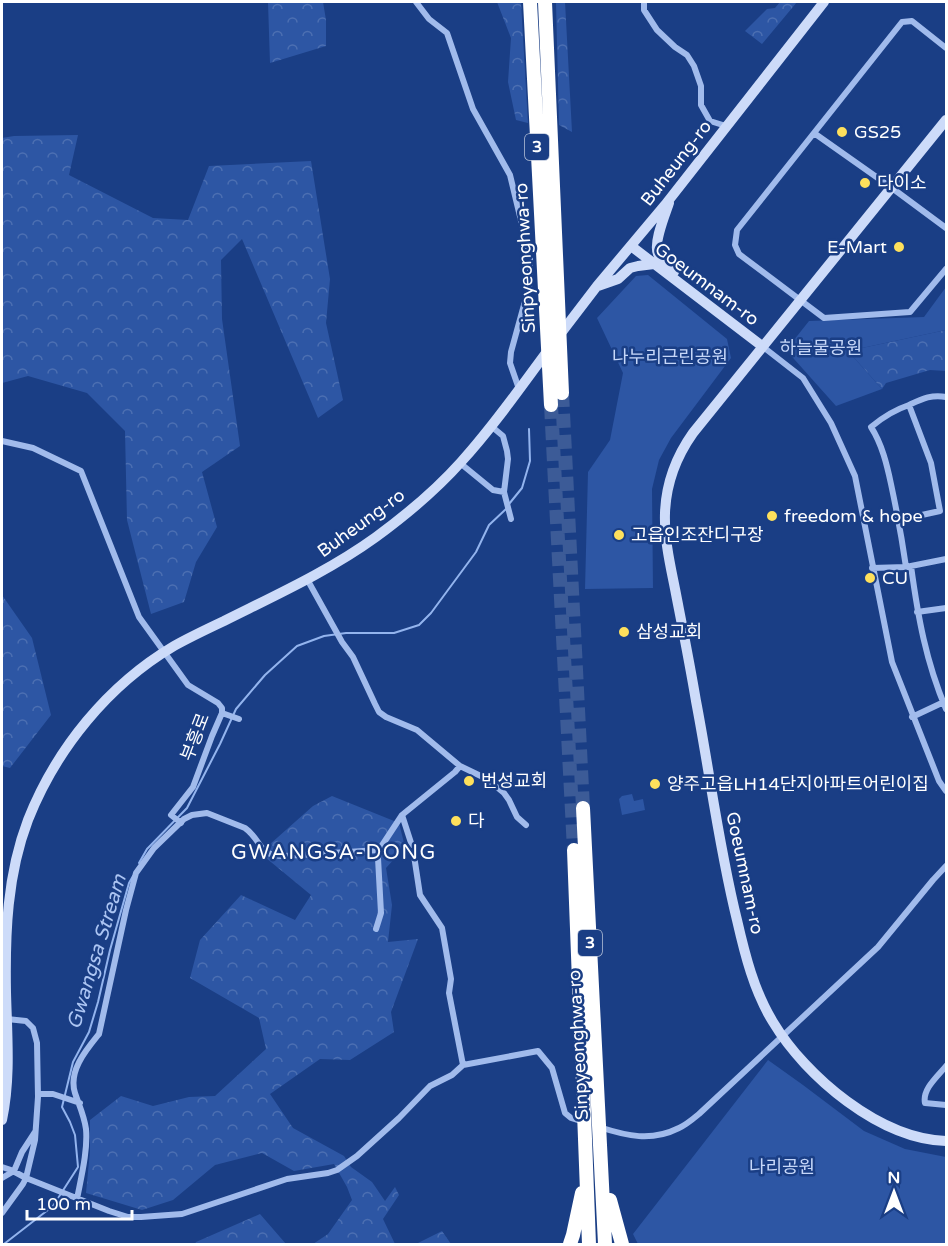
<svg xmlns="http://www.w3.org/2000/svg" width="948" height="1246" font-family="'Varela Round','Noto Sans KR',sans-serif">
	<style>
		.forest { fill: url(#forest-crowns) }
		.park { fill: #2d56a4 }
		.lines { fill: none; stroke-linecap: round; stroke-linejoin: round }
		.stream { stroke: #93b4ee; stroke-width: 2 }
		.highway-tunnel { stroke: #3c5b97; stroke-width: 14; stroke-dasharray: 14 7; stroke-linecap: butt }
		.street { stroke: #a1bbec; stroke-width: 6 }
		.secondary { stroke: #cddbf9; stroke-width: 10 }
		.highway { stroke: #fff; stroke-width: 14 }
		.poi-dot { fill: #fee05c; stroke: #1a3e85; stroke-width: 2 }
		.labels { text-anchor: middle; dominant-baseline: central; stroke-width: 5; stroke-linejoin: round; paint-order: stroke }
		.shield { fill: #1a3e85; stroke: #bac5da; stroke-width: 1.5 }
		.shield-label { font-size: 16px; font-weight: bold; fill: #fff }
		.poi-label { font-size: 18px; fill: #fff; stroke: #1a3e85; text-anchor: start }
		.street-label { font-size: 18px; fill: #fff; stroke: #1a3e85 }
		.park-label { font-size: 18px; fill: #c6d7f9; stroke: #1a3e85 }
		.water-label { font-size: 20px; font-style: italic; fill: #acc5f3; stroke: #1a3e85 }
		.quarter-label { font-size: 21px; letter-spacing: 1.5px; fill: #fff; stroke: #1a3e85 }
	</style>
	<defs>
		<pattern id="forest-crowns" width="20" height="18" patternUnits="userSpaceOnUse" patternTransform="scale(1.5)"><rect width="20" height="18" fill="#2d56a4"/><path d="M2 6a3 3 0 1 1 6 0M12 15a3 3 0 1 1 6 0" fill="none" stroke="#4c6fb2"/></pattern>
	</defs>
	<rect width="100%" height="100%" fill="#1a3e85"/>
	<path class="forest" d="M268,2H323L326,20V46L270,63Z
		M497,2H521L528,123L516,120L508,82L511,38Z
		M556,2H565L572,132L559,125Z
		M780,2H797L762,44L745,31L767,9L775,8Z
		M78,135L69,175L153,218L188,220L209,166L311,161L330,279L326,323L343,400L318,418L242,239L221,260L222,319L240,446L202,472L217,527L196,562L184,602L151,614L127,520L125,431L87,393L28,376L2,383V138L14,136Z
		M946,330V371L930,370L886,383L882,389L848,351Z
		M2,595L32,638L51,715L10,768L2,766Z
		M332,796L399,823L405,847L386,868L392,905L388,942L418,939L391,1012L394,1032L350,1060L320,1059L270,1094L293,1128L344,1156L351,1167L372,1182L385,1201L395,1187L399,1195L383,1219L395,1244H313L328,1234L352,1200L347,1187L334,1164L294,1171L262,1153L215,1165L173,1200L142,1210L86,1193L90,1151V1120L121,1096L153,1106L189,1097L215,1096L266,1049L259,1018L190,978L200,940L241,895L295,920L311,895L260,853L313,806Z
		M260,1214L286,1244H195L196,1242Z
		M442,1231L451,1244H416Z"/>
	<path class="park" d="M648,275L727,339L731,358L671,438L659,460L652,489L653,588L585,589L588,472L610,440L623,373L597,318L636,276Z
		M946,287V330L848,351L882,389L836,406L786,350L809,321L924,317Z
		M632,794L634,801L643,799L645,810L622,815L619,799L622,796Z
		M768,1060L803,1085L864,1131L905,1149L946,1157V1244H638L633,1234Z"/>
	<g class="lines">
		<path class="stream" d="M509,504L522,488L530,461L529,429
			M139,863L147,849L187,808L220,744L236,709L265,675L297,646L324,636L346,633H394L419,625L431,613L476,552L489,525L506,509
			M4,1244L53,1206L78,1167L75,1135L70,1122L62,1107L73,1062L89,1032L98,1002L110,950L129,883L133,876"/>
		<path class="highway-tunnel" d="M562,393L583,808
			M551,405L574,850"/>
		<path class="street" d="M416,2L429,19L447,33L473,109L510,175L530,258V283L511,352L510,363L519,389
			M644,2V10L657,30L675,47L687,55L694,66L701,86V105L710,121L726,126
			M946,48L912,21L902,22L737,230L735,245L739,254L824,318L910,312L946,269
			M814,133L892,188L946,228
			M762,346L803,378L831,423L855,476L892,662L939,781L946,791
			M909,405C922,399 932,394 946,397
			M491,426L503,436L507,451L508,459L504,492L511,519
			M2,441L33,448L81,471L139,617L188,685L218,703L222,708V713L212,736L193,787L171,815L181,823
			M460,463L493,490L504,492
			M899,520L940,511L931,463L909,405C894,410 883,417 871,427C882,444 887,465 891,484C897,512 902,539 906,567
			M911,566C918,617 926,662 946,709
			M872,568L906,567L946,559
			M307,579L342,642L353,657L375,704L379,712L386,717L417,730L460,766L487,779L504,793L509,800L517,817L526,825
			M917,612L946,608
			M222,713L239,719
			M912,717L946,701
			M402,815L413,849L420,895L442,928L451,979L449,993L463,1065
			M376,929L381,913L378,858L379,850
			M946,1066C938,1076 922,1089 925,1103L946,1105
			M38,1094H53L80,1103
			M599,1127C627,1136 651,1142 679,1128C686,1125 693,1119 699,1114L878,947L933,880L946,866
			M2,1167L11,1170L26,1178L109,1211L128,1217H141L182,1214L287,1179L328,1173L337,1170L357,1156L399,1118L430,1086L452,1075L463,1065L538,1051L552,1068L565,1113L571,1118L584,1122
			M2,1178L14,1171L22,1152L35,1132
			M77,1199C81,1178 88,1150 86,1129C84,1115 79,1105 75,1093C68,1071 86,1050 99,1034L126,910L136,873L154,848L184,819L192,815L207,813L245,828C263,841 257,856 284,856L379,850L402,815L455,772L460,766
			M2,1213L23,1184L26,1178L35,1140L38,1097L37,1043L33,1028L26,1021L7,1019"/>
		<path class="secondary" d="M946,120L693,433C676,457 666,484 665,513C664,540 671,568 676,594C683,630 690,665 696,701C710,774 719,848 737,920C745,955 754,991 773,1022C806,1077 880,1139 946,1141
			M669,203C665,215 653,243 658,254C661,261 669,267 674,272
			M631,246L762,346
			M598,286L618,279L630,268L638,266L654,264
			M558,337L597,286L665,205L824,2
			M2,1120C11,1078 7,1034 6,992C5,933 7,875 28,820C56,749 108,685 174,646C190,637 207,629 224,621C276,595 329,571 376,537C406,515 436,490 461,462C493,427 520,388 549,349"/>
		<path class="highway" d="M530,2L551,405
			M545,2L562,393
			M583,808L605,1244
			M574,850L589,1244
			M610,1200L622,1244
			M570,1244L573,1235L582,1193"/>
	</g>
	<g class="poi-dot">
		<circle cx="842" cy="132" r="6"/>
		<circle cx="865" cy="183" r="6"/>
		<circle cx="899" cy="247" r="6"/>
		<circle cx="772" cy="516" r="6"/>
		<circle cx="619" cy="535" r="6"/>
		<circle cx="870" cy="578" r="6"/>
		<circle cx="624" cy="632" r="6"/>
		<circle cx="469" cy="781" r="6"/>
		<circle cx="655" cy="784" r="6"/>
		<circle cx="456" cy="821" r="6"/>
	</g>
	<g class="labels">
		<g class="shield">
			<rect x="525" y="134" width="24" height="26" rx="4.5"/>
			<rect x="578" y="930" width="24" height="26" rx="4.5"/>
		</g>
		<g class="shield-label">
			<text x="537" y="147">3</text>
			<text x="590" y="943">3</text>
		</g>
		<g class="poi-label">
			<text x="854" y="132">GS25</text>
			<text x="877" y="183">다이소</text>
			<text x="887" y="247" text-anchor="end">E-Mart</text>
			<text x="784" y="516">freedom &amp; hope</text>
			<text x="631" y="535">고읍인조잔디구장</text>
			<text x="882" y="578">CU</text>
			<text x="636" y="632">삼성교회</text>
			<text x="481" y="781">번성교회</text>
			<text x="667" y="784">양주고읍LH14단지아파트어린이집</text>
			<text x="468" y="821">다</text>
		</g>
		<g class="street-label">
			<text transform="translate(676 163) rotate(-52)">Buheung-ro</text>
			<text transform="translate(525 258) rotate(-93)">Sinpyeonghwa-ro</text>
			<text transform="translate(707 284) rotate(37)">Goeumnam-ro</text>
			<text transform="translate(361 523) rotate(-36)">Buheung-ro</text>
			<text transform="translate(195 737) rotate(-69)">부흥로</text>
			<text transform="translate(745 873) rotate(78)">Goeumnam-ro</text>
			<text transform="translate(578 1045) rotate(-93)">Sinpyeonghwa-ro</text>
		</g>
		<g class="park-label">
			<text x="821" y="348">하늘물공원</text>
			<text x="670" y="357">나누리근린공원</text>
			<text x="782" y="1167">나리공원</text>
		</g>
		<g class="water-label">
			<text transform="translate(97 952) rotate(-73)">Gwangsa Stream</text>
		</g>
		<g class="quarter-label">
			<text x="334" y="852">GWANGSA-DONG</text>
		</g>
	</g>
	<rect width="948" height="1246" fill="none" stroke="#ffffff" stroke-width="6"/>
	<g transform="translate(894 1192)" stroke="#1a3e85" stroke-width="4.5" paint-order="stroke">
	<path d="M0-4.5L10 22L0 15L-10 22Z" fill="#ffffff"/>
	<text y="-9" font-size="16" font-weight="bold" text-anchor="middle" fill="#ffffff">N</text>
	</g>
	<path d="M27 1210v9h105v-9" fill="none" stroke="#ffffff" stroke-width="3"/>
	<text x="36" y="1210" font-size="18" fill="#ffffff" stroke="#1a3e85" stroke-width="4.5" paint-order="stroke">100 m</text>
</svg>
